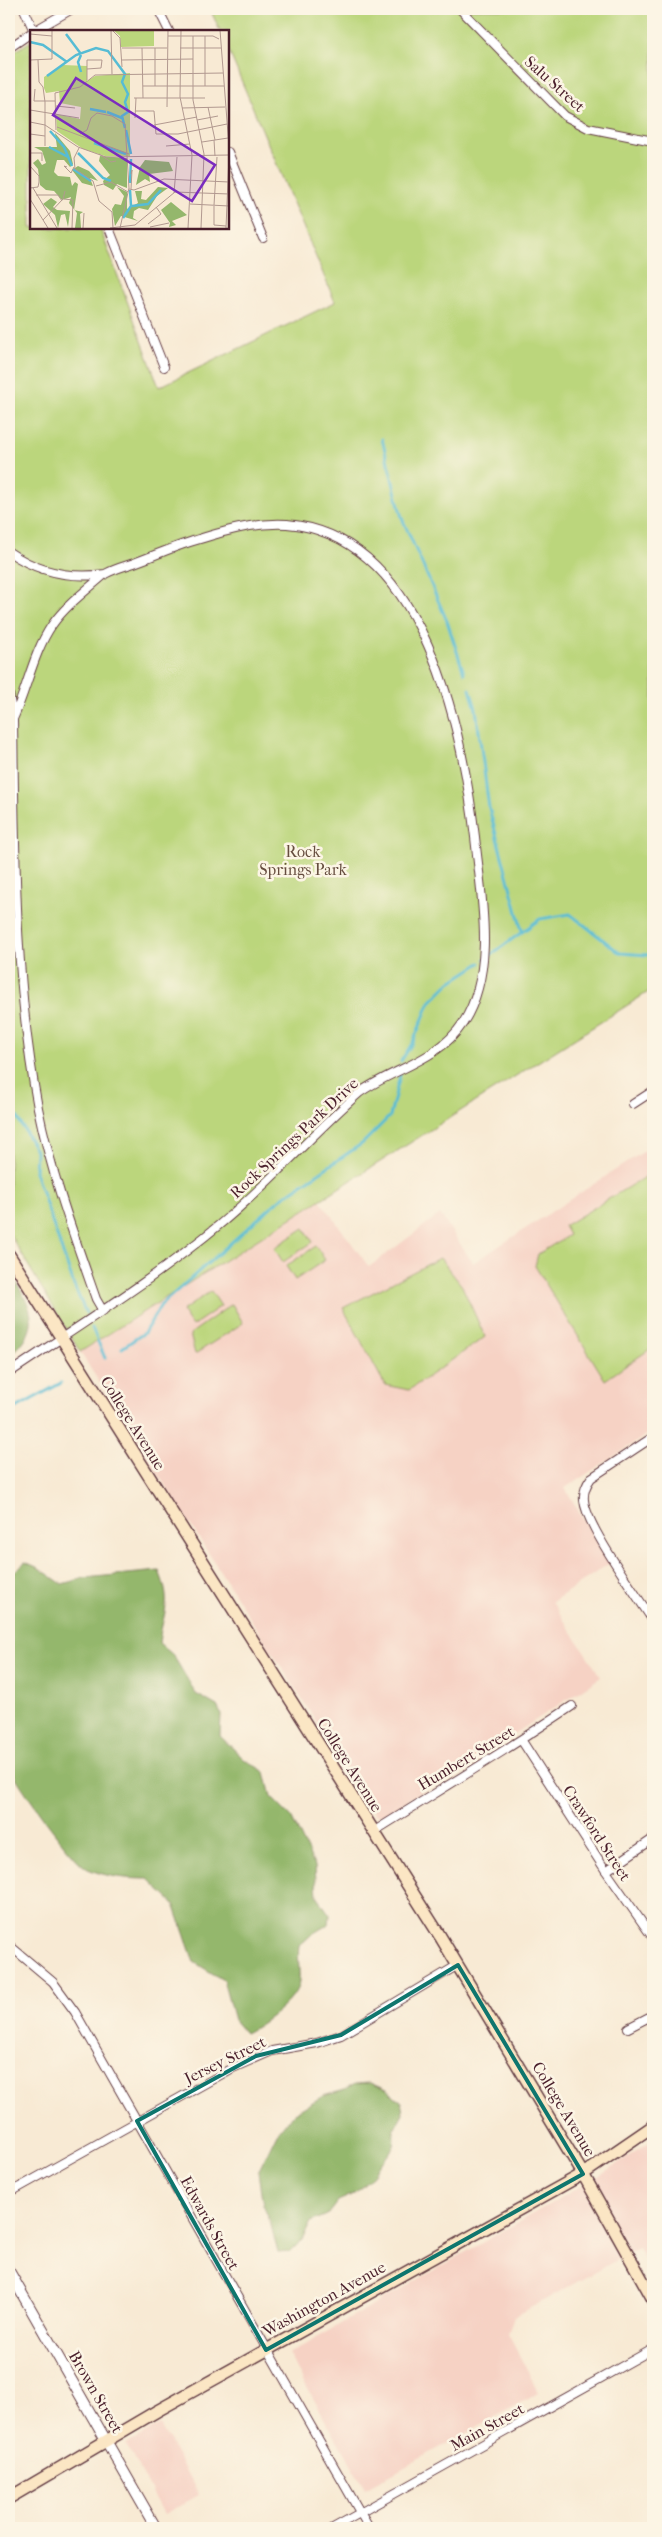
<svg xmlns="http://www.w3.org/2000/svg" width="662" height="2537" font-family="'IM FELL French Canon',serif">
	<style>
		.built { fill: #f6d2c4 }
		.green { fill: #bbd67c; stroke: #827a54 }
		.forest { fill: #94b76c; stroke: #6f6b4c }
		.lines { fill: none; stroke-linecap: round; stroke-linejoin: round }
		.stream { stroke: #56bcd4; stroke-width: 3 }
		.minor-casing { stroke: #643d44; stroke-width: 10 }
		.tertiary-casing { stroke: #643d44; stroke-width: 12 }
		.secondary-casing { stroke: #643d44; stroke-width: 14 }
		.minor { stroke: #fff; stroke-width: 8 }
		.tertiary { stroke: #fff; stroke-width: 10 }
		.secondary { stroke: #fbe6c4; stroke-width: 11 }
		.marked { fill: none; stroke: #0f766e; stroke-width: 4; stroke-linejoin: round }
		.labels { text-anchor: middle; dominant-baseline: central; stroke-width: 5; stroke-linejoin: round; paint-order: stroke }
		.street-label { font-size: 16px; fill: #4a1f2b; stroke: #fcf5e5 }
		.park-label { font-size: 16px; fill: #664d3f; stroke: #fcf5e5 }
		.inset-river { fill: none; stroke: #56bcd4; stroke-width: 2.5 }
		.inset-road { fill: none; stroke: #b29990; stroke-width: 1 }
		.view { fill: #7b2cbf; fill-opacity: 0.15; stroke: #7b2cbf; stroke-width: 2.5 }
		.inset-edge { fill: none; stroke: #4a1f2b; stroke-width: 2.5 }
	</style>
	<rect width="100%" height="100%" fill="#fcf5e5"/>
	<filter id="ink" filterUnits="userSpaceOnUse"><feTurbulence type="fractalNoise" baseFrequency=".02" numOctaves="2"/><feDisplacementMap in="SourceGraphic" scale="10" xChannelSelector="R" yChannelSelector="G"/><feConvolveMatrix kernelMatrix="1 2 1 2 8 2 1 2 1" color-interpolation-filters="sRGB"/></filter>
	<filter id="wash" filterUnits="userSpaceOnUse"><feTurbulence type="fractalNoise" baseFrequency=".0096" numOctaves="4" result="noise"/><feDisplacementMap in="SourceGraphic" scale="20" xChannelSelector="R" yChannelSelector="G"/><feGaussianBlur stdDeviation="1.12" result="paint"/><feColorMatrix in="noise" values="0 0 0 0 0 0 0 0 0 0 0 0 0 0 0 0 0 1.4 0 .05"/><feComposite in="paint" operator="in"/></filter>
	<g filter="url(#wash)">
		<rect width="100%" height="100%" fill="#f8ead4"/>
		<path class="built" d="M646,1150L653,1162V1431L565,1488L610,1563L552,1602L601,1677L516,1733L385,1814L376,1815L80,1352L320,1200L369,1267L440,1214L473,1263Z
			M653,2140V2275L638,2248L514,2317L508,2334L539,2393L365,2489L288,2354L597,2177Z
			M160,2425L199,2495L164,2514L126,2444Z"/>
		<path class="green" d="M210,9H653V989L80,1352L9,1233V55L31,41V228H100L159,387L335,302L228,49V31H220Z
			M648,1175L653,1184V1347L605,1380L535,1266L538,1254L569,1235L564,1226Z
			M304,1228L313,1242L283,1262L274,1248Z
			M316,1246L325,1260L295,1280L286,1266Z
			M440,1258L462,1286L485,1337L409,1390L385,1385L343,1308Z
			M211,1291L221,1306L192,1326L182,1311Z
			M232,1304L243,1323L195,1354L190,1334Z"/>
		<path class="forest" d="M9,1271C30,1305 46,1326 9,1356Z
			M25,1562L39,1568L62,1584L84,1578L159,1571C173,1605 163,1610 159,1643L173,1655L196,1694L217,1706L221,1714L220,1736L244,1759L265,1772L271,1797L291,1817L315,1866L317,1896L330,1915L329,1924L312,1934L299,1946C297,1958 301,1977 298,1986C293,2003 260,2026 245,2033L234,2020L223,1980L194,1962L174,1904L148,1879C128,1879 106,1877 88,1869C72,1861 17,1783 9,1765V1577Z
			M370,2083L388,2091L401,2101L403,2113L394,2130L393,2148L370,2179L354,2194L338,2201L327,2215L311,2222L302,2240L290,2252L278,2253L270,2221L263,2205L258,2172L277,2133L294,2113L323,2096L345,2090L355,2084Z"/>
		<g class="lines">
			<path class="stream" d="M382,439L402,518L447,621L464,673
				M470,689L476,709L489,808L522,931
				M485,959L540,919L570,914L620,953L648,955L653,952
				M401,1061L413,1042L430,1002L449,983L480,963
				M9,1092L10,1104L36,1151L35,1172L75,1288L86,1313
				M92,1328L105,1358
				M122,1348L144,1333L161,1305L279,1200L363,1143L390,1116L400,1075
				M9,1412L61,1383"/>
		</g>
	</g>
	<g filter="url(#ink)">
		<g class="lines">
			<g class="minor-casing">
				<path id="minor" d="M24,9L34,31
					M158,9L169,31
					M460,9L565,116L588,128L653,141
					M34,31L72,9
					M9,48L31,33
					M228,152L263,238
					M109,228L164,367
					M9,552C38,572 70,579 105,574C114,569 125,566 134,563C153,556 171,548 190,542C221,532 253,522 287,524C424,536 462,728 475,837C481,896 497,970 463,1023C438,1061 394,1068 359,1093C311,1135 269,1184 219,1225C153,1280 80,1325 9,1373
					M9,693L13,720C15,850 14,980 38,1108C51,1173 74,1236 96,1299L103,1311
					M13,719C27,689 33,653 52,625C66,605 87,590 105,574
					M633,1104L653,1091
					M653,1437L591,1478C586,1485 583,1491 584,1500C586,1526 637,1595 653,1621
					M522,1741L606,1871L653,1938
					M373,1832C440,1790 507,1750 572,1706
					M606,1871L653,1839
					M9,1945L53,1982L75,2012L369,2528
					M628,2028L653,2015
					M9,2193L233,2068L272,2051L317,2043L341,2035L458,1965
					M333,2528L653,2349"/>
			</g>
			<g class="tertiary-casing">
				<path id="tertiary" d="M9,2271L156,2528"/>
			</g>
			<g class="secondary-casing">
				<path id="secondary" d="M9,1255L440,1936L583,2174L653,2299
					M9,2498L157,2411L583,2174L653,2126"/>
			</g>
			<use href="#minor" class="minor"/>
			<use href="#tertiary" class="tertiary"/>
			<use href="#secondary" class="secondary"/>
		</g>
	</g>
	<path class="marked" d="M458,1965L583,2174L266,2350L137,2121L256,2056L341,2035Z"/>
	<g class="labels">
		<g class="street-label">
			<text transform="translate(555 84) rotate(42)">Salu Street</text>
			<text transform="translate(294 1138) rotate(-43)">Rock Springs Park Drive</text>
			<text transform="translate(133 1423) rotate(58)">College Avenue</text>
			<text transform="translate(466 1758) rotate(-31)">Humbert Street</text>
			<text transform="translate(350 1765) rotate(58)">College Avenue</text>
			<text transform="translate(597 1833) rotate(57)">Crawford Street</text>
			<text transform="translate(225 2060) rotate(-26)">Jersey Street</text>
			<text transform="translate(564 2109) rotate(59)">College Avenue</text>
			<text transform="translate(210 2223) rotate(61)">Edwards Street</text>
			<text transform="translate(324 2299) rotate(-29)">Washington Avenue</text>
			<text transform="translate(96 2392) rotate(60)">Brown Street</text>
			<text transform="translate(487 2427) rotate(-29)">Main Street</text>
		</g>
		<g class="park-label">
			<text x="303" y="851">Rock<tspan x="303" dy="18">Springs Park</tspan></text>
		</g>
	</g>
	<g transform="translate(30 30)">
		<rect width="199" height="199" fill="#f8ead4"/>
		<path d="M83,0H124V16L91,17L90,6ZM33,35L57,36V51L65,46L100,43V126H75L53,119L27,101L26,84L50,89L51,77L30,73L29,61L16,63L14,58V47Z" fill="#bbd67c"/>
		<path d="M25,103L40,121L43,134L40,137L34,130H27L24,142L28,146L40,147L42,156L45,152L48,154L44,180L53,182L50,184L51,198H45L47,183L39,173L41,167L32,170L24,161L16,160L10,155L8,139L3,133L8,129L12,135L16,133L12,121L4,117H27ZM70,126L97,128V158L87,154L83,160L74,155L73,151L80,145L69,131ZM115,130L139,132L143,141L119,144L120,152L115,149L106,155L110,137ZM48,136L59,141L68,151L60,148L63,156L52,153L42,140ZM87,157L97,162V179L108,173L105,161H112L111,169L116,170L128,157L138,158L127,166L118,180L109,178L104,181L103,188L108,191L91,186L85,196L82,179L85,174L91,175L94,166ZM21,168L27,172L23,177L27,180L40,181L38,197L35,184L31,185L28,198L25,185L13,174ZM141,172L157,185L142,191L146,195L139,197L140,193L131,180Z" fill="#94b76c"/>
		<path class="inset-river" d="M36,4L51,24M0,12L13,15L37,32M51,42L48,32L51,25M17,46L46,25L66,18L78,21L95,44L92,52L98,64L95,72L98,82L92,86L95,98M60,79L76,82M77,82L92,88M96,100L101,124M20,101L34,117L42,136M64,113L96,124M19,117L38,127M48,123L73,148L81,151M43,139L61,151M100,153L101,129M102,176L118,174L131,160M93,188L101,176L100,160"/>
		<path class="inset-road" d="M81,0L82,44M82,0L90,8L92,37M151,0L150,67L162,125L158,198M190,0L199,117M0,4L22,6M138,6H183L189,9M163,6V70L174,124L171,198M92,18H137M112,18L113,68M150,18H191M0,30L22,29V0M8,30L9,52L13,57L15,72V116M92,30L163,29M57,50V30H72L71,38L57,39M113,56H194M125,56V18M175,56V6M5,59L4,71H25M104,68H175M26,76L45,78M137,77L138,0M178,77L185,110M152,78L195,77M0,80L49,88M105,81H124L126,104H148L197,94M105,88L106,68M167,90L188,86M0,92L15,95L48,117L76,127L199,125M124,95L167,87M27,97L99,124M26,100L25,63L50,57L65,45L193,43M0,104L15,106M50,104L57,100L61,88L67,83L82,86L95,94L99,158L90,198M184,110L185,126M172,112L198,108M136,116L160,114M49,118L44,128L45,139L63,151L69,171L82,182L83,198M0,123H12V131M69,124L81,132L86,131M0,136L9,146V152L8,157L0,158M37,137L34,136L41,143L44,137M66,156L81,152L98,162M3,158L27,198M99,159L104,160L134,149L199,152M101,159L102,140L101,144M144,163L147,127M6,165H28L32,171M0,169L18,198M34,169L43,170L42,198M160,174L199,176M184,175L187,127M184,176V195L196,196M13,190L33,169L35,161M118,194L131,184L126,177M120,197L139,193M53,198L54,183M80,198L105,195L145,162L199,164M196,198L199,125"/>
		<path class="view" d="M46,48L185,135L162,171L23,85Z"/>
		<rect width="199" height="199" class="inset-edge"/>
	</g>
	<rect width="662" height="2537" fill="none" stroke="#fcf5e5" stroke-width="30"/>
</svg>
